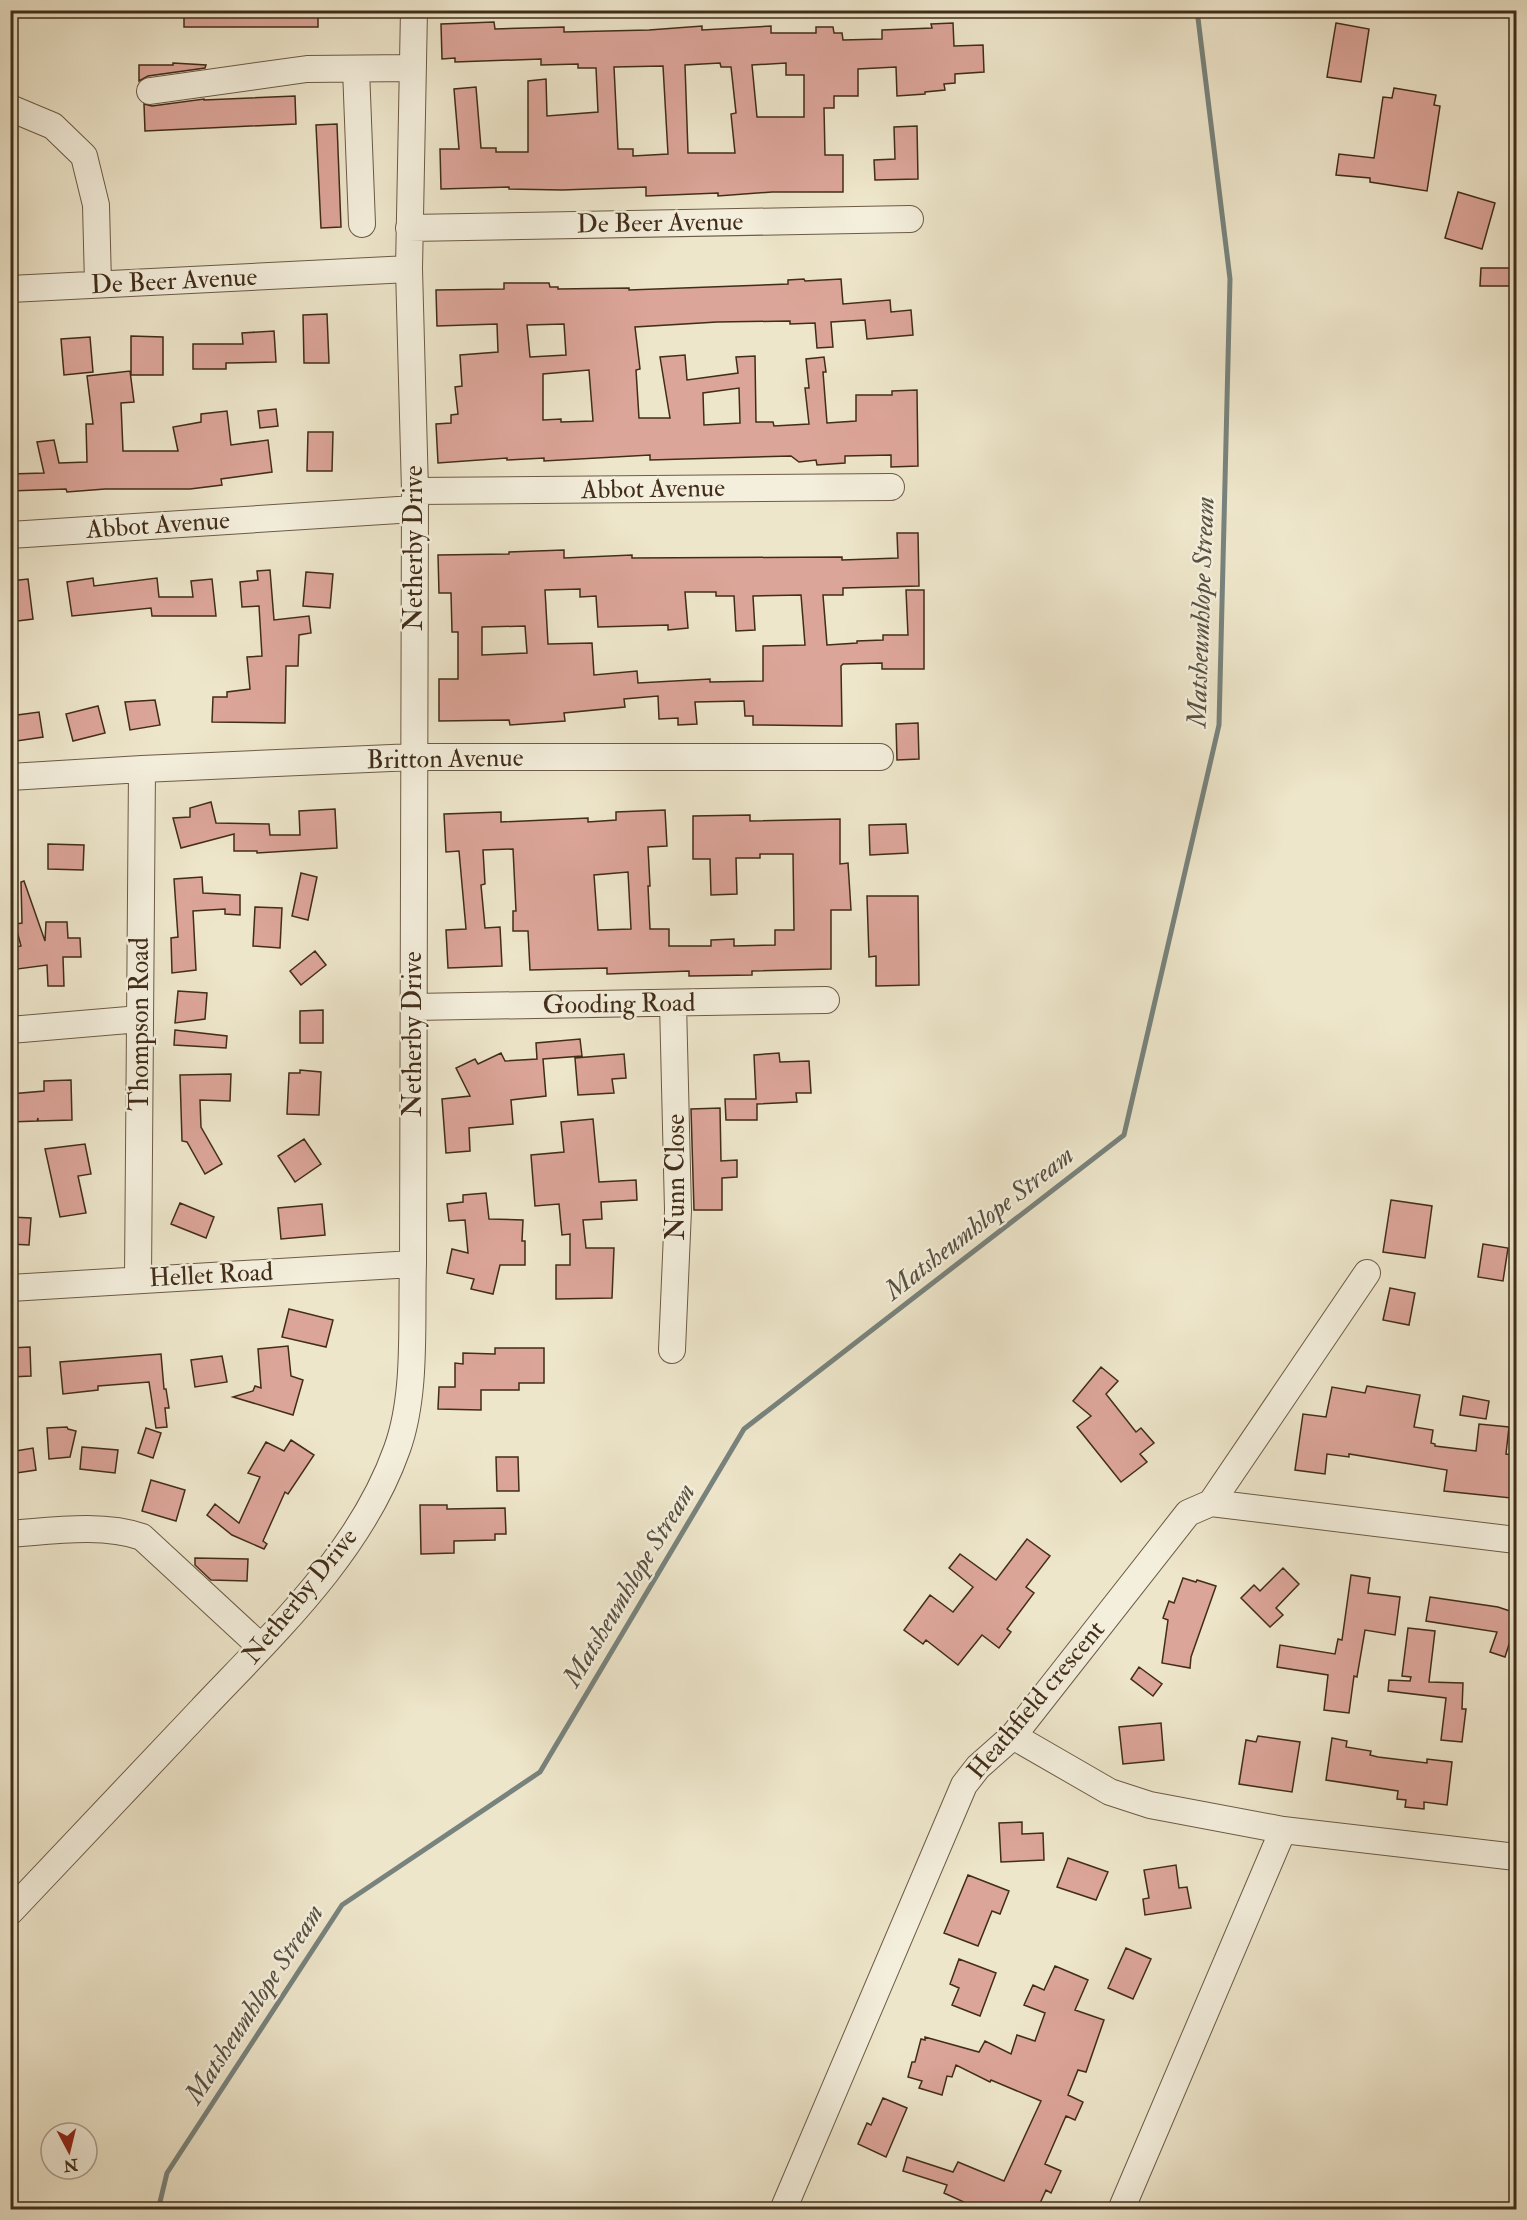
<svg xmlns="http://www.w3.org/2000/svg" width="1527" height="2220" font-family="'IM FELL Double Pica',serif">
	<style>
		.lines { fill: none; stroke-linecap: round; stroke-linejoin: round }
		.stream { stroke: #78837d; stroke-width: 5 }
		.building { fill: #dca599; stroke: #412d19; stroke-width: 1.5; fill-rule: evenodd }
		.minor-casing { stroke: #6c5b46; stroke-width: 28 }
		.minor { stroke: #f4efdd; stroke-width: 26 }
		.labels { text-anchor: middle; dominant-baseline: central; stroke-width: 5; stroke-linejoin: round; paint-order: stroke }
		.street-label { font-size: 26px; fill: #412d19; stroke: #f4efdd }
		.water-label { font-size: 27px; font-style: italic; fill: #585142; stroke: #f4efdd }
	</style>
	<rect width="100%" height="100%" fill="#eee6cb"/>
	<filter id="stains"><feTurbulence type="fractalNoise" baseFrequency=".00333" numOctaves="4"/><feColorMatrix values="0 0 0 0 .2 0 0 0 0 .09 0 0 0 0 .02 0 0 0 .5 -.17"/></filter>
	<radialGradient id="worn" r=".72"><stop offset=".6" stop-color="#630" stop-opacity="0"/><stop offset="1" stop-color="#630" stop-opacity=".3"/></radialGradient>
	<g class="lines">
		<path class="stream" d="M158,2210L167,2173L342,1905L540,1772L744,1429L1124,1135L1219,725L1230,279L1197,10"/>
	</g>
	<path class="building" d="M184,10H318V27H184Z
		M494,22L495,29L564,27V32L649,30L702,26V30L771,26V33H816V27H833L834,33H842L843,40L882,39V30L932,28L931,24L953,23L954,46L983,45L984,72L955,74V83L944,84L945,90L925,92V94L897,96L896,67L858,69V96H834V108H824L825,155H843V192H772L718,196V193L646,196V187L562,190L509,189V187L441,189L440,149H459L454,89L476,87L481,148H496V152H528V81L546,79L547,116L598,112L596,68H578V64L541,65V59L455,62V58L442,59L441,24ZM720,63L721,67H731L736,113L731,114L735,153H688L685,65ZM786,63V75H804V117H757L752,65ZM663,66L668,154L633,156V149H618L614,67Z
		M1336,23L1369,29L1361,82L1327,77Z
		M173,63L206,65L205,68L148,76L139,81V65H173Z
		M1394,88L1436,95L1434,105L1440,106L1427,191L1370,182V178L1336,175L1339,154L1374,158L1383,97L1392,98Z
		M295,96L296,124L145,131L144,104L152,106L204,99V100Z
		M337,124L341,227L321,228L316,125Z
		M917,126L918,179L875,180L874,160L895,159L894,127Z
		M1458,192L1495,203L1482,249L1445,238Z
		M1481,268H1515V286H1480Z
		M804,279L805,281L841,279L843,304L890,300L891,312L911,310L913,335L867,339L865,320L831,322L833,347L817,348L815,323L790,324V321L717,322L635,327L640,369L636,370L639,418H670L660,357L685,355L687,380L738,373L736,357L755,356L756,422H773L774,426L809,424L805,388H809L806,359L824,357L826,372H823L827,423L856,421V395H892V391L917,390L918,466L891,467V455L845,456V463L817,465L816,460L799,462L791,456L650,460V455L544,461V458L507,460V458L438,463L436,424L451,423V415L458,414L455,387L462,386L460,355L498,352L497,324L437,326L436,290L504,289V283H549L550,287H558V289L629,288V290L788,284V280ZM564,324L566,355L530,357L527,325ZM589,370L593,421L561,422V419L543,420V374ZM739,388L740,423L704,425L703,393Z
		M327,314L329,363H304L303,315Z
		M274,331L276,362L226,363V369H193V344H243L242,333Z
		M131,336L163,337V375H131Z
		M90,337L93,372L64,375L61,339Z
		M130,371L134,402L121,403L123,451H178L173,427L201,422V414L227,411L231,445L268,440L272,472L221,479L222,485L190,489H105L67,492L66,489L10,491V474L44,473L37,442L54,440L59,463L87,462L86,424H93L87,376Z
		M276,409L278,426L260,428L258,411Z
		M308,432H333L332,471H307Z
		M897,533H918L919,586L843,588V595H823L827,645L857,643V641L883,640V635H908L906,590H924V669H882V663L843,664L841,666L842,726L753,725V716H745L744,701L695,702L697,724L678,725V718L659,719L658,696L624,699L625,707L564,713L565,721L510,725L509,720L439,721V679H458V632H452L451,593H439L438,555L509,554V552L564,550V558L632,555V558L842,557V560L898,558ZM580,589V597L596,596L598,627L668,625V630L688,628L685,592H716V596H734L736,631L755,630L753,596L801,595L805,645L763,646V681L710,682V679L638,683L637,671L594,675L592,643L548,644L545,590ZM525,626L527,653L482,655V627Z
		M270,570L274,620L309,616L311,633L299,635L298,666H286L285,723L212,722L213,697H227V692L250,689L247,657L262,656L259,606L242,607L240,582L258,580L257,571Z
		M306,572L333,574L330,608L303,606Z
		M93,578L94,586L157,578L159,597H193L191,581L212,579L216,616H152L151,608L72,616L67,582Z
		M28,579L33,619L10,622V581Z
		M155,700L160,725L130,730L125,702Z
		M98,706L105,733L73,741L66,714Z
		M39,712L43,737L10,742V716Z
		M918,723L919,759L897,760L896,724Z
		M211,802L216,823L269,824L270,835H300L299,811L335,809L337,848L257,853V851H234V834L181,848L173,818L190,817V808Z
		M665,810L667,846L648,847L650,886H648L650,929H669V946H711V940L734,939V946L775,945V930H794L793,854H760V858H736L737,894L711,895L710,859H693V816L750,815V821L840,819V864L848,863L851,910H831V969L752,971V975L689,976V971L607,974V968L530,970L528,931H513V911H516L513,849L483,850L485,884L481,885L485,928L500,927L502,966L448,968L446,930L466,929L459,851L446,852L444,814L501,812V822L588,818V822L616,820V812ZM628,872L631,929L598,930L594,875Z
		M906,824L908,853L870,855L869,825Z
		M48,844L84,845L83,870L48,869Z
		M301,873L317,877L308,920L292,916Z
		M202,877L203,893L240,895V915L225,914V909L193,911L196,970L172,973L171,938L178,937L174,879Z
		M24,881L45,941L46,922H67L68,938H80L81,957H63L64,986H48L47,965L10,970V948L21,946L15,924L22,923L21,882Z
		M867,896H918L919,985L876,986V956L869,957Z
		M255,907L282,908L280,948L253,946Z
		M315,951L326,965L301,985L290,971Z
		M178,991L207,993L205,1019L175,1023Z
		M323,1010V1043H300V1011Z
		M175,1030L227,1036L226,1048L174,1045Z
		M580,1039L582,1056L543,1059L546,1096L511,1100L513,1124L469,1128L470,1151L446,1153L442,1099L470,1096L456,1068L475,1059L478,1064L501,1053L505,1061L537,1059L536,1043Z
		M779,1053L780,1062L809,1061L811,1093H796L797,1102L757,1104V1120H726L725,1099H756L754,1055Z
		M624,1054L626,1078L612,1079L614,1093L578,1095L575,1058Z
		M300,1070L321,1072L319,1115L287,1114L289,1073H300Z
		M231,1074L230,1101L200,1100L201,1127L222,1164L205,1174L187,1142L182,1141L180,1075Z
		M71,1080L72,1120L38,1121V1118L37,1121L10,1122V1094L44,1091V1081Z
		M720,1108L721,1161L737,1160V1177L722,1178V1210H694L691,1109Z
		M593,1119L599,1182L636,1180L637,1200L601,1202L602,1219L583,1220L586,1248H614L612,1298L556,1299V1265H570V1234L562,1235L559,1204L535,1206L531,1155L564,1152L561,1122Z
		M304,1139L321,1164L295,1182L278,1156Z
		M85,1144L91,1174L78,1176L86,1213L60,1217L45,1149Z
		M486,1193L489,1219L523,1220L522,1241H525V1265H500L493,1294L471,1289L474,1279L447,1273L452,1249L468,1253L465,1220L449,1221L447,1204L463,1202V1195Z
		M1391,1200L1432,1206L1425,1258L1383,1252Z
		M180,1203L214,1217L206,1238L171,1224Z
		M322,1204L325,1235L281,1239L278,1208Z
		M10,1217L31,1218L29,1245L10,1244Z
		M1483,1244L1508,1248L1503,1281L1478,1277Z
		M1390,1288L1415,1293L1409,1325L1383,1320Z
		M289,1309L333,1320L326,1347L282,1337Z
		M288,1346L291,1376L303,1380L293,1415L233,1397L253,1391L255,1386L261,1388L258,1349Z
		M30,1347L31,1376L10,1377V1348Z
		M495,1348H544V1383H519V1390H481V1410L438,1409L439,1387H455V1363L463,1364V1353L495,1354Z
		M161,1354L164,1389H166L169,1408H165L167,1427L156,1428L149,1382L98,1386V1390L63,1394L60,1362Z
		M222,1356L227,1382L195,1387L191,1360Z
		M1101,1367L1118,1381L1106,1394L1136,1432L1141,1428L1154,1443L1140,1454L1147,1462L1121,1482L1077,1427L1091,1416L1073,1401Z
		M1367,1386L1420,1395L1414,1427L1433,1430L1431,1443L1435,1444V1446L1476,1451L1479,1424L1509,1427L1506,1454L1515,1455L1511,1498L1444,1491L1447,1470L1349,1454V1457L1327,1454L1325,1474L1295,1470L1303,1414L1326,1417L1332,1387L1365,1393Z
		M1463,1396L1489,1401L1486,1419L1460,1415Z
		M67,1427L68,1429L76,1431L70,1457L49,1459L47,1428Z
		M146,1428L161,1433L153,1458L138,1453Z
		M291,1440L314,1455L288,1494L285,1492L263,1541L267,1544L264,1549L232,1535L207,1515L215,1504L239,1523L260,1477L248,1473L266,1442L284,1451Z
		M82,1447L118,1450L115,1473L80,1469Z
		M33,1448L36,1470L10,1474V1452Z
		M496,1457H518L519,1491H497Z
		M151,1480L185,1490L176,1521L142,1511Z
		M420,1505H447V1509L505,1508L506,1534H495V1540L454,1541V1553L421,1554Z
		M1027,1539L1050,1556L1026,1587L1034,1593L1007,1629L1011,1632L999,1648L982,1635L958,1665L926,1640L923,1644L904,1630L930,1595L953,1612L973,1587L949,1568L960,1554L996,1580Z
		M195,1558L248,1559L247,1581L211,1580L195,1565Z
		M1283,1568L1299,1584L1276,1608L1283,1615L1270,1627L1241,1598L1254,1585L1260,1591Z
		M1351,1575L1370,1578L1368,1593L1400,1597L1395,1635L1365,1630L1357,1677L1354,1676L1349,1713L1324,1710L1328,1675L1277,1667L1280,1645L1335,1654L1338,1639L1342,1640Z
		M1183,1578L1196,1582L1197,1580L1216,1586L1191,1657L1190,1668L1162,1663L1168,1620L1163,1618L1169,1601L1174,1603Z
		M1430,1597L1498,1607L1516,1613V1636L1512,1635L1505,1657L1490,1652L1497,1632L1426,1621Z
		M1408,1628L1435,1631L1429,1682L1463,1683L1462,1709H1466L1462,1742L1441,1740L1446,1698L1388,1691L1389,1680L1410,1681L1411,1677L1402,1676Z
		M1139,1667L1162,1684L1153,1696L1131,1679Z
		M1161,1723L1164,1760L1123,1764L1119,1727Z
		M1258,1736L1300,1742L1292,1792L1239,1784L1246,1740L1256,1742Z
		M1332,1738L1347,1741L1346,1747L1371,1751L1370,1755L1378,1757L1427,1763V1759L1452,1762L1447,1805L1424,1802V1809L1405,1807L1406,1800L1397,1799L1398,1791L1326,1780Z
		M1022,1822V1834L1043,1833L1044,1860L1001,1862L999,1823Z
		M1068,1858L1108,1872L1096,1900L1057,1887Z
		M1176,1865L1179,1888L1187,1887L1191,1908L1145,1915L1143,1899L1149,1898L1144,1870Z
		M968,1875L1009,1891L1000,1914L992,1911L978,1946L944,1933Z
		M1126,1948L1151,1959L1133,1999L1108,1988Z
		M959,1959L996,1973L980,2016L952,2005L959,1988L950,1984Z
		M1055,1966L1088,1980L1075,2010L1104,2020L1086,2072L1078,2070L1068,2095L1083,2102L1075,2120L1066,2116L1045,2164L1061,2171L1051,2193L1046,2190L1037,2210H960L964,2202L944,2193L947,2185L903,2171L907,2157L953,2172L958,2162L1004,2181L1041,2101L991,2080L990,2082L956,2065L952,2077L947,2076L942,2095L919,2088L922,2081L908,2077L912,2062H915L921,2039L925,2040V2037L979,2052L985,2041L1011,2054L1017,2035L1035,2041L1045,2013L1024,2005L1033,1985L1044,1990Z
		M883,2098L907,2108L886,2157L858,2144L867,2123L871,2125Z"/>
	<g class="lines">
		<g class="minor-casing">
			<path id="minor" d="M356,69L362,224
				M150,91L307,69L413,68
				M10,108L53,126L84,156L96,205L98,284
				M409,228L910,219
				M10,289L409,269
				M415,491L891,487
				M10,535L414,509
				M10,777L142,769L414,757H880
				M413,1007L826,1000
				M10,1030L140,1019
				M138,1279L142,769
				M10,1288L413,1264
				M672,1350L678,1210L673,1003
				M1211,1503L1367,1273
				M10,1534C51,1531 103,1523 142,1537L261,1647
				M1013,1736L1110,1792L1150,1805L1283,1830L1516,1857
				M10,1912C75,1844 139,1776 203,1708C276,1631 361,1551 397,1449C417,1394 411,1322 413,1264L415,491L409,269L414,10
				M783,2210L964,1785L978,1767L1013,1736L1188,1513L1211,1503L1516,1540
				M1121,2210L1283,1830"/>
		</g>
		<use href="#minor" class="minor"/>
	</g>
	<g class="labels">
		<g class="street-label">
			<text transform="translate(660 223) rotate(-1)">De Beer Avenue</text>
			<text transform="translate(174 281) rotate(-3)">De Beer Avenue</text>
			<text transform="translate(653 489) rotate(-1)">Abbot Avenue</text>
			<text transform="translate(158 525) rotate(-4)">Abbot Avenue</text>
			<text transform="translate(414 548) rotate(-90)">Netherby Drive</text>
			<text transform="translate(445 759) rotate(-1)">Britton Avenue</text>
			<text transform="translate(619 1004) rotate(-1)">Gooding Road</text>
			<text transform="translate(140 1024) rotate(-90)">Thompson Road</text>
			<text transform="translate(413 1034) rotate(-90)">Netherby Drive</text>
			<text transform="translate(676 1177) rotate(-90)">Nunn Close</text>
			<text transform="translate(211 1275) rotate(-3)">Hellet Road</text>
			<text transform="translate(300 1596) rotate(-51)">Netherby Drive</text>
			<text transform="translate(1036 1700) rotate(-50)">Heathfield crescent</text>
		</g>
		<g class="water-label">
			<text transform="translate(1201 612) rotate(-88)">Matsheumhlope Stream</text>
			<text transform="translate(979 1223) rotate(-38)">Matsheumhlope Stream</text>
			<text transform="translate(629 1585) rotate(-59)">Matsheumhlope Stream</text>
			<text transform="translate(254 2004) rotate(-57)">Matsheumhlope Stream</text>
		</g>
	</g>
	<rect width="1527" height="2220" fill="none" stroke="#eee6cb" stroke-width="36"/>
	<rect x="12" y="12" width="1503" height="2196" fill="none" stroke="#412d19" stroke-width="3"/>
	<rect x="18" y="18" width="1491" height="2184" fill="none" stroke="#412d19" stroke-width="1.5"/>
	<g transform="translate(69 2151) rotate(173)"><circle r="28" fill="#f4efdd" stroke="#aca18f" stroke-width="1.5"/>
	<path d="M0-4.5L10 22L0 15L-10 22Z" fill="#8f2418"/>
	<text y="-9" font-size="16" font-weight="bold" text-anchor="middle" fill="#412d19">N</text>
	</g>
	<rect width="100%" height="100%" filter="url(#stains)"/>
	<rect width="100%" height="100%" fill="url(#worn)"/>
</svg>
